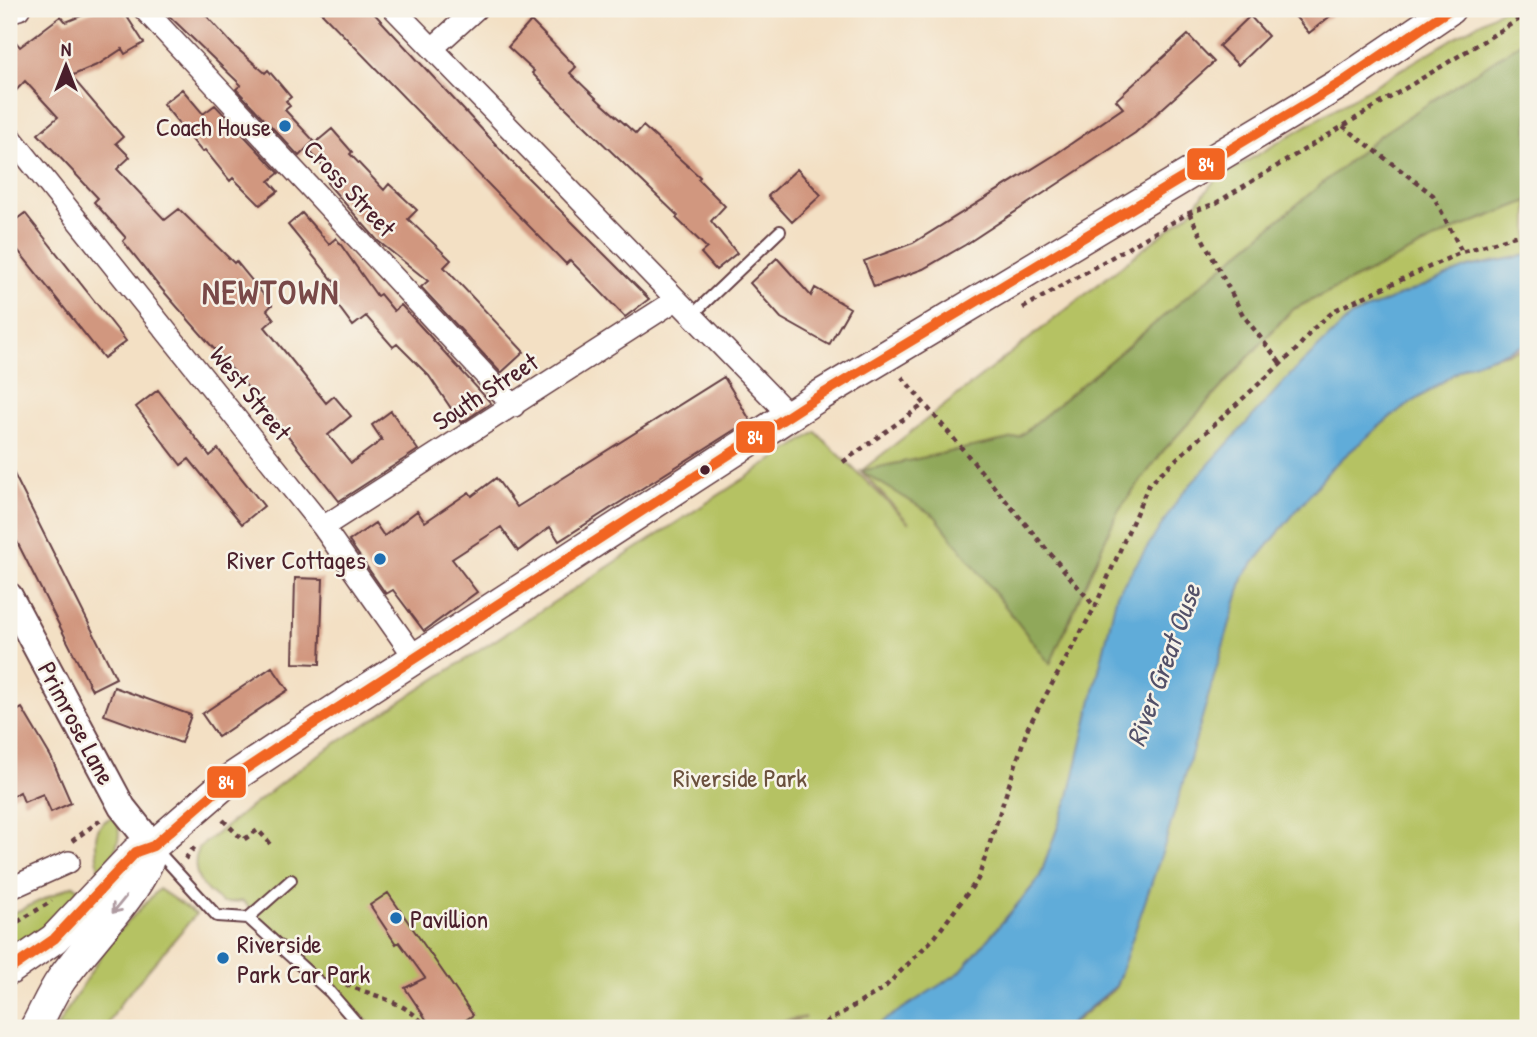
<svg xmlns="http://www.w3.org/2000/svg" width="1537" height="1037" font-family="'Patrick Hand',sans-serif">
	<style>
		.green { fill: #b5c264; stroke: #807048; stroke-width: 2 }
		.forest { fill: #90a85a; stroke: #6d6442; stroke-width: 2 }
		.water { fill: #60acd9; stroke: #556682; stroke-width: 2 }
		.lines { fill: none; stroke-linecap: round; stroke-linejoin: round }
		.stream { stroke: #60acd9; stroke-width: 7 }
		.building { fill: #d1977f }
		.service-casing { stroke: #633c42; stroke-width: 14 }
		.minor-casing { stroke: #633c42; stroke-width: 24 }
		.tertiary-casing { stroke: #633c42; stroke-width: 30 }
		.secondary-casing { stroke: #633c42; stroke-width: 33 }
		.path { stroke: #633c42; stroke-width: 4.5; stroke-dasharray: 5 5; stroke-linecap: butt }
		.service { stroke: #fff; stroke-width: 10 }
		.minor { stroke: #fff; stroke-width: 21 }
		.tertiary { stroke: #fff; stroke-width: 26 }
		.secondary { stroke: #fff; stroke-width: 30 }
		.bus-1-casing { stroke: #f7f3e8; stroke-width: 16 }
		.bus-1 { stroke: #f26522; stroke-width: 10 }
		.oneway { stroke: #ae9aa0 }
		.poi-dot { fill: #1f6fb2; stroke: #f7f3e8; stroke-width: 2.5 }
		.bus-dot { fill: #4a1f2b; stroke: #f7f3e8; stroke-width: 2.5 }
		.labels { text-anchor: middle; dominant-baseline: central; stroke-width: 5; stroke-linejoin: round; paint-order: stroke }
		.poi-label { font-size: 26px; fill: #4a1f2b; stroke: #f7f3e8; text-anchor: end }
		.street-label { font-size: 26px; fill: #4a1f2b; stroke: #f7f3e8 }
		.park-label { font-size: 26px; fill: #6a503c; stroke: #f7f3e8 }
		.water-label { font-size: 28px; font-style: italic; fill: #525068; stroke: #f7f3e8 }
		.district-label { font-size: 33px; font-weight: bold; letter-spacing: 2px; fill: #794948; stroke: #f7f3e8 }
		.line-badge { stroke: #f7f3e8; stroke-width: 2.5 }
		.badge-label { font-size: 19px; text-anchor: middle; font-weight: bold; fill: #fff }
	</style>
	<rect width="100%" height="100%" fill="#f7f3e8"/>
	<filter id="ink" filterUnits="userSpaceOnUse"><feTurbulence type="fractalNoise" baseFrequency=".0143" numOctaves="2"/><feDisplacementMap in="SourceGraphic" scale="14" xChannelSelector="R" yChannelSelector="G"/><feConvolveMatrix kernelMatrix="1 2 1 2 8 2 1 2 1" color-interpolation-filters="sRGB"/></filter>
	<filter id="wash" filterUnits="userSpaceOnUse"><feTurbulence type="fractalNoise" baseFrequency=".00686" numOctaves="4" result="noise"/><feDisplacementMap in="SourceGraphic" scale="28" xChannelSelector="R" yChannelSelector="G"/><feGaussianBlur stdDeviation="1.57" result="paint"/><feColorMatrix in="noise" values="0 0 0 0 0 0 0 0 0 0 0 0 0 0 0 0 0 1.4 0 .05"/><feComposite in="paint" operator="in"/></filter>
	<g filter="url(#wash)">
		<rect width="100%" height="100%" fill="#f3e0c4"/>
		<path class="green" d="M1503,9H1528V38L1379,136L1019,437L862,471L935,516L1050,663L1118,511L1164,450L1292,310L1456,229L1528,201V255L1468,267L1069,796L1039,879L959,973L872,1028H775L806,1017L742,1028H374L243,901L223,903C202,890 190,874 198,848L312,759L816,432L909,523L861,471L1189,213L1215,180Z
			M1528,348V1028H1067L1116,988L1244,575L1332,467L1388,419L1470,363Z
			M116,816C124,839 115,856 99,873C97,850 87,824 116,816Z
			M74,885L85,895L9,959V915Z
			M159,889L196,914L122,1001L106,1028H56L112,938Z"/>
		<path class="forest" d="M1528,38V201L1456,229L1291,310L1164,450L1118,511L1050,664L935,516L861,471L1019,437L1379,136Z"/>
		<path class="water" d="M1528,255V344L1464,367L1388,419L1332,467L1244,575L1165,844L1116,986L1065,1028H872L959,973L1039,879L1069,796L1117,594L1181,495L1291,374L1351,316L1468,267Z"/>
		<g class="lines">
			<path class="stream" d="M1133,1025L1137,1028"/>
		</g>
		<g id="blocks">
			<path class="building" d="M98,9H122L144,43L125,54L122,49L99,64L71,76L123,137L116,143L130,157L117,169L165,220L179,209L234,263L236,261L272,305L267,310L274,319L265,327L326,403L334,396L351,416L328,435L351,463L382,440L372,425L391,411L418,450L339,501L271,414L158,285L123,241L126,238L94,202L98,198L38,134L58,117L25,81L9,98V34L20,47L61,16L66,22Z
				M162,9H207L203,12L233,45L265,73L268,70L291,97L286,101L290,106L285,110L314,141L299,156L236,89L241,85Z
				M318,9H370L515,165L649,299L625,317L570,260L566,264Z
				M1289,9H1339L1309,33Z
				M1250,16L1268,36L1238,65L1219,46Z
				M531,21L576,67L570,73L599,101L636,134L643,126L700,177L698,179L725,206L711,221L737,253L716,270L701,253L707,248L676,218L678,216L561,103L532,73L534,71L508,47Z
				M1188,35L1214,62L1135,133L965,245L923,269L874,287L864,261L913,243L1053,156L1123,108L1116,100Z
				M182,89L203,114L215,105L279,173L269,181L278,191L260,205L233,178L230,181L205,150L202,152L163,104Z
				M332,129L352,152L350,154L384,190L389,184L417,210L408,219L451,260L444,267L524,352L501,373L421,287L428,281L378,241L327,183L332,177L308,149Z
				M797,169L821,195L792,222L768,196Z
				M25,213L126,341L104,358L9,239V225Z
				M302,213L329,244L336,238L377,296L380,294L394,311L401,305L491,403L461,423L429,376L397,344L393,347L366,316L353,326L327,291L336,284L288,225Z
				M777,258L811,296L815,288L850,308L829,345L781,318L750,283Z
				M724,377L750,420L559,541L550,527L518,551L501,527L452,559L477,592L424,631L393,590L386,594L349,541L375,523L384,536L417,511L425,522L469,492L472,496L496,478L517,507Z
				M158,390L210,456L218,449L264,506L242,524L189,459L181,465L136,407Z
				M9,464L116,678L92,690L9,526Z
				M295,578L323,579L320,664L293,663Z
				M272,667L288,690L218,737L202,714Z
				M114,687L191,715L181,743L104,715Z
				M22,708L51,757L71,803L51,812L43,794L24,802L20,792L9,798V715Z
				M388,893L473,1015L454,1028H432L405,988L425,978L399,942L396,944L370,905Z"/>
		</g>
	</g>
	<g filter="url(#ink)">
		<use href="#blocks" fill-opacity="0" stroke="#633c42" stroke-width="2"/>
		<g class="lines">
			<g class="service-casing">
				<path id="service" d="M691,316L780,231
					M155,848L217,916L248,918L330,992L361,1028
					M248,918L291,880"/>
			</g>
			<g class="minor-casing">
				<path id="minor" d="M144,9L514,406
					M394,9L789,415
					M9,12L19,9
					M434,47L476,9
					M9,135L323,527L416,659
					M323,527L676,300
					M9,889L69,862"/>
			</g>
			<g class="tertiary-casing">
				<path id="tertiary" d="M9,596L122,807L153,846"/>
			</g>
			<g class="secondary-casing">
				<path id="secondary" d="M9,970L54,939L136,852L153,846L229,780L298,734L816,398L1344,81L1450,9
					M35,1028C44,1012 51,994 61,980C85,945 143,889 152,850"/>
			</g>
			<path class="path" d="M1343,126L1433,195L1462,252
				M1189,213L1243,315L1281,364
				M1023,308L1189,213L1216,203L1528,14
				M902,377L1095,607
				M843,462L923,405
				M223,820L243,840L258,830L269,842L266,844
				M72,841L102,819
				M185,859L197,844
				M9,927L52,901
				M346,985C375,996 408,1002 427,1028
				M806,1028L825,1023L883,989L935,937L978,879L1028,727L1095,607L1149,484L1295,351L1314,328L1335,310L1462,252L1528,232"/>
			<use href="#service" class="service"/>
			<use href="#minor" class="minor"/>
			<use href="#tertiary" class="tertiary"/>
			<use href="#secondary" class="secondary"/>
			<g class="bus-1-casing">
				<path id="bus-1" d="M9,970L54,939L136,852L153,846L229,780L298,734L816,398L1344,81L1450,9"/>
			</g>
			<use href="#bus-1" class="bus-1"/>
		</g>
		<defs><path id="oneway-shaft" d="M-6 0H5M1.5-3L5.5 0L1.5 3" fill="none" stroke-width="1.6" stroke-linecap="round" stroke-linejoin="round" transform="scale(1.75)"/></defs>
		<use class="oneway" href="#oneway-shaft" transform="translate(119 905) rotate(129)"/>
	</g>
	<g class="poi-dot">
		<circle cx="285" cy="126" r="7"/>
		<circle cx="380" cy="559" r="7"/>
		<circle cx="396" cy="918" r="7"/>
		<circle cx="223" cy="958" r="7"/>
	</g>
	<circle class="bus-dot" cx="705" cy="470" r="6"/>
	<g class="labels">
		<g class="poi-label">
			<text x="271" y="126">Coach House</text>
			<text x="366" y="559">River Cottages</text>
			<text x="410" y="918" text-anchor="start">Pavillion</text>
			<text x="237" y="943" text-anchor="start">Riverside<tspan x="237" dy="30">Park Car Park</tspan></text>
		</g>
		<g class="street-label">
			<text transform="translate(350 188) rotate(47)">Cross Street</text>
			<text transform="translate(485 391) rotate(-33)">South Street</text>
			<text transform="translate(251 393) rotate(51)">West Street</text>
			<text transform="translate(77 723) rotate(62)">Primrose Lane</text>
		</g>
		<g class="park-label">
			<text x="740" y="777">Riverside Park</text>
		</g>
		<g class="water-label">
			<text transform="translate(1163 665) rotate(-70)">River Great Ouse</text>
		</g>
		<g class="district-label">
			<text x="271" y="292">NEWTOWN</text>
		</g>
	</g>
	<g class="line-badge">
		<rect x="1186" y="147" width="40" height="34" rx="7" fill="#f26522"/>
		<rect x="735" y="420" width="41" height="34" rx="7" fill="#f26522"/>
		<rect x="206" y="765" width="41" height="34" rx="7" fill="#f26522"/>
	</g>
	<g class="badge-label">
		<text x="1206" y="171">84</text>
		<text x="755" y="444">84</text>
		<text x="226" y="789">84</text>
	</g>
	<rect width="1537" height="1037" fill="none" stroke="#f7f3e8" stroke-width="35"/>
	<g transform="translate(66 66)" stroke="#f7f3e8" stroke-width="5" paint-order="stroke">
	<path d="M0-5L12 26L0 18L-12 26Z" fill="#4a1f2b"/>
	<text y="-10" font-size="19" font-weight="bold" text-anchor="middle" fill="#4a1f2b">N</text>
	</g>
</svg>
